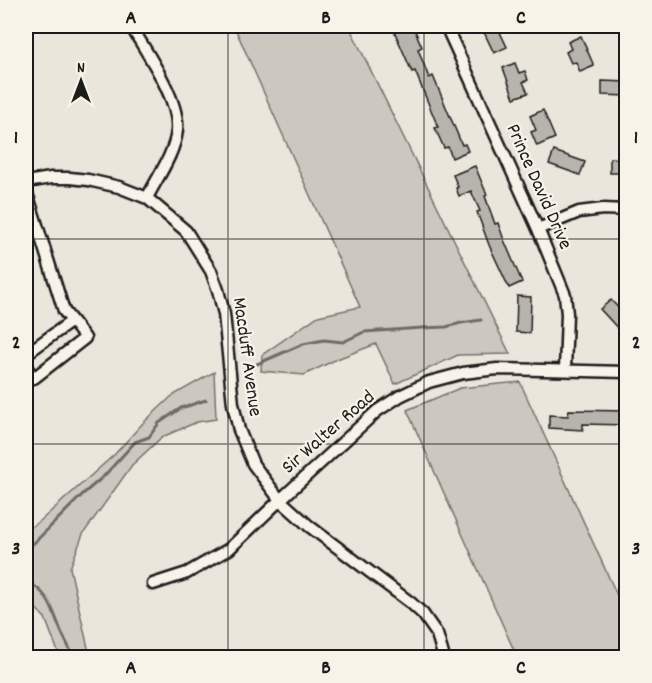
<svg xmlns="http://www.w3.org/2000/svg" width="652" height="683" font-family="Dekko,sans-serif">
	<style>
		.green { fill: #ccc8c0; stroke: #74726e; stroke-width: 1.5 }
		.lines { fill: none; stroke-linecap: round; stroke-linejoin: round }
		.stream { stroke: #6d6c68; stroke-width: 3 }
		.building { fill: #b6b4ac; stroke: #1c1c1c; stroke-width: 1.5 }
		.minor-casing { stroke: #1c1c1c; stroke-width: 15 }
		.minor { stroke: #f7f3e8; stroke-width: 10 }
		.grid { fill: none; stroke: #1c1c1c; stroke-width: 1.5; stroke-opacity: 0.55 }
		.labels { text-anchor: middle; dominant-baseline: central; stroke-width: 4.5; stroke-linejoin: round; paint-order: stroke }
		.street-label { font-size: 20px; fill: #1c1c1c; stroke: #f7f3e8 }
		.neatline { fill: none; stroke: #1c1c1c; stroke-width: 2 }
		.grid-label { font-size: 20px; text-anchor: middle; font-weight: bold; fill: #1c1c1c }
	</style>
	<rect width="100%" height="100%" fill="#eae6dc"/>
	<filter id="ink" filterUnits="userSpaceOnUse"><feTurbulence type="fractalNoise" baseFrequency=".0167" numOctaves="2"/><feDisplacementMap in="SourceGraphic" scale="12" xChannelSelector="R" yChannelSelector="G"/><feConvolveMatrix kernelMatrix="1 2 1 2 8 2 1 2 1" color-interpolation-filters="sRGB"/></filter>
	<g filter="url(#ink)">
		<path class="green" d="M234,26H349L510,354L458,355L395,384L376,344L337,359L304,375L261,371L262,355L318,316L360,307Z
			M214,372L216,419L197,422L162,437L132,465L83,534L70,568L90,657H60L45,618L26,598V530L39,522L115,454L143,423L172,396Z
			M520,382L626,615V657H517L407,410L460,388Z"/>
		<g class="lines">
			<path class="stream" d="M257,364L303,344L324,340L343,342L364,332L422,328L446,327L461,323L481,320
				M26,549L35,542L83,494L104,476L135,442L149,437L159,423L181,408L206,400
				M26,581C49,592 52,609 61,631C65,640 70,649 74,658"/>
		</g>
		<path class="building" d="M392,26H413L422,47L418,49L429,78L433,76L462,145L465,144L468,151L452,158L448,147L444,148L435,128L438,127L415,71L412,72Z
			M481,26H497L507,47L494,53Z
			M581,36L594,66L580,72L576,62L571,63L566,52L571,49L568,42Z
			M515,63L519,73L525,71L528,80L523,82L528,93L514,98L503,68Z
			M602,81L627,82V96L602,95Z
			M543,110L555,138L537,146L531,132L536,130L530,116Z
			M554,151L585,162L580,175L549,164Z
			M610,158L627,159V173H610Z
			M475,166L487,195L485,196L495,224L498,223L504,240L522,282L509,288L489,245L477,212L480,211L471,191L459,196L456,188L458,187L453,175Z
			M517,296L531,297L530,333L516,332Z
			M611,300L627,317V329L622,333L600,309Z
			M569,410L627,411V425L583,424V430L549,428V415L568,416Z"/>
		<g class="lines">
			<g class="minor-casing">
				<path id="minor" d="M131,26C146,52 180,100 177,130C175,153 157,178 147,198
					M446,26L538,229L565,295L567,314L565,370
					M26,182L51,178H70L88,180L119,187L147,198L186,231L211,271L218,290L224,314L233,404L239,430L253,464L280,500L309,526L411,603L423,614L437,634L444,658
					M26,190L64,311L72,321L26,354
					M538,229L579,212L603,209L626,210
					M26,367L34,378L85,338L72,321
					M153,584L187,573L229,549L280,500L377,411L400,396L429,382L463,373L497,369L626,372"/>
			</g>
			<use href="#minor" class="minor"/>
		</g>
	</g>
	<path class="grid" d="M228,26V658M424,26V658M26,239H626M26,444H626"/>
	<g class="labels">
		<g class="street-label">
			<text transform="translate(538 187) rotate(66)">Prince David Drive</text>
			<text transform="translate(246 357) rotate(82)">Macduff Avenue</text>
			<text transform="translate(329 433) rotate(-41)">Sir Walter Road</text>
		</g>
	</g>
	<rect width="652" height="683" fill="none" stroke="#f7f3e8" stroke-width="66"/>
	<g transform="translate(81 81)" stroke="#f7f3e8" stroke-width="4.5" paint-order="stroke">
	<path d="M0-4.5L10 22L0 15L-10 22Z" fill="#1c1c1c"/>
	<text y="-9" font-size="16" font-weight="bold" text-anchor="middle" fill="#1c1c1c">N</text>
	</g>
	<rect x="33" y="33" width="586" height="617" class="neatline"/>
	<g class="grid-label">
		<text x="131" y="23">A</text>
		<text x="326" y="23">B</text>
		<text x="521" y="23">C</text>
		<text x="16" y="143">1</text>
		<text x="636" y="143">1</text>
		<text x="16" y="348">2</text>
		<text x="636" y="348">2</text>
		<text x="16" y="554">3</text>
		<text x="636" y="554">3</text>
		<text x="131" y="673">A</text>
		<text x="326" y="673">B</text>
		<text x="521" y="673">C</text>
	</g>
</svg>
